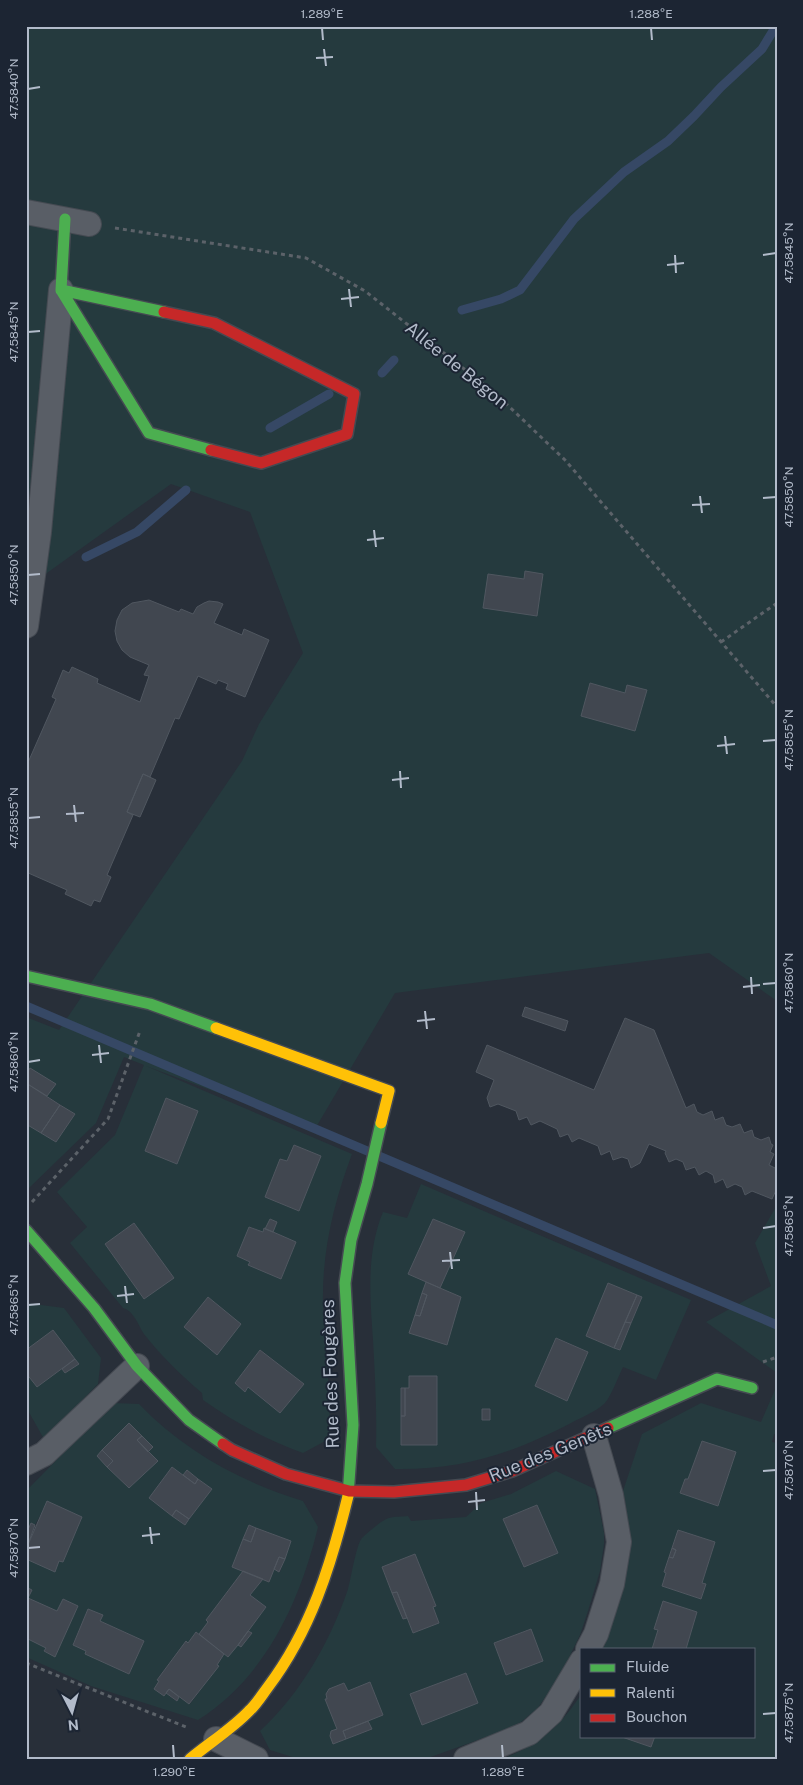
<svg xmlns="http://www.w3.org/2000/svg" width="803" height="1785" font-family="'Public Sans',sans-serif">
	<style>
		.green { fill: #253a3e; fill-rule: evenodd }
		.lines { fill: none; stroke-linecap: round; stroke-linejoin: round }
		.stream { stroke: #364865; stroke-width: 9 }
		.building { fill: #414750; stroke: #505760 }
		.street-casing { stroke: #454a52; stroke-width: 26 }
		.fast-casing { stroke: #454a52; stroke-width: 14 }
		.slow-casing { stroke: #454a52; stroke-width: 14 }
		.jam-casing { stroke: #454a52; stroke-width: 14 }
		.path { stroke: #5c6269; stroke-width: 3; stroke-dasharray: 4 4; stroke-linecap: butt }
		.street { stroke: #595e66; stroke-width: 24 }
		.fast { stroke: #4caf50; stroke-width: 11 }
		.slow { stroke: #ffc107; stroke-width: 11 }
		.jam { stroke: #c62828; stroke-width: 11 }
		.ticks { fill: none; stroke: #b2bbca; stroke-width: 2 }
		.labels { text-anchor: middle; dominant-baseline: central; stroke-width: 4; stroke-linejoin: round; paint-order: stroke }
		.street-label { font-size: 18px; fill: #b2bbca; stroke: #1c2533 }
		.neatline { fill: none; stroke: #b2bbca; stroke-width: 2 }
		.ticks-label { font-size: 12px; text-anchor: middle; fill: #b2bbca }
	</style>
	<rect width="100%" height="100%" fill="#282f39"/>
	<path class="green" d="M26,26H777V1001L709,953L395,993L315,1129L146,1066L352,1154C334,1202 322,1251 323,1302C324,1348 332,1393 329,1439L303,1453C267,1440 234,1422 203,1400L202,1393C181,1375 161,1356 144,1334C138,1325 134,1311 123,1308L70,1243L87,1227L57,1192L115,1135L144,1065L124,1057L96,1123L29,1188H26V1124L56,1142L75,1114L26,1083V1017L59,1030L242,761L259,724L303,653L250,512L171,484L26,588ZM166,1098L198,1111L177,1164L145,1151ZM294,1145L321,1156L299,1211L265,1197L280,1159L287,1161ZM134,1223L173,1278L144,1299L105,1244ZM250,1227L263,1232L264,1228L296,1242L281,1279L249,1265L250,1262L237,1256ZM208,1297L240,1324L217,1354L184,1327ZM261,1350L303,1384L280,1413L248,1387L245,1391L235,1383Z
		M421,1184L691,1300L656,1380L623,1367C619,1375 610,1399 604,1404C597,1411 580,1418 571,1423C511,1454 463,1470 395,1469L376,1447C377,1411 375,1376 373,1340C370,1297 366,1253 383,1212L407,1218ZM433,1219L464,1232L440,1288L461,1297L446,1344L410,1333L426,1282L409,1274ZM642,1297L620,1350L586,1336ZM557,1338L588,1352L567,1401L535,1386ZM410,1376H437V1445H401V1389L409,1388Z
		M777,1205V1373L706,1322L771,1286L755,1243Z
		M26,1303L64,1308L101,1358L98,1384L44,1439L26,1407V1373L37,1387L62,1369L65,1373L79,1364L53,1331L26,1350Z
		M777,1385V1435L774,1434L772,1442L777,1443V1759H502C538,1745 561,1726 582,1693V1736H619L651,1747L655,1736H754V1649H686L697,1612L663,1601L654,1629L658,1630L652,1649H602C624,1594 636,1550 623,1491L642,1434L701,1403L761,1422ZM702,1441L735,1452L718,1506L680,1493L685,1479H688ZM678,1530L715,1542L702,1583L706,1584L662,1586L666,1573L664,1571Z
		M113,1403L139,1404C184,1451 241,1482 303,1501L318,1527C300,1602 265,1678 198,1720L91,1686L26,1657V1638L46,1648L44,1651L55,1656L78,1606L63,1599L57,1611L28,1598L32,1590L26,1587V1559L55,1571L59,1561L63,1562L82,1517L47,1502L35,1525L31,1523L26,1534V1491ZM129,1423L152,1447L148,1452L157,1461L129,1488L97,1456ZM172,1467L183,1475L187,1470L211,1489L185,1525L149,1498ZM249,1525L291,1541L280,1572L274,1569L269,1581L263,1579L250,1595L266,1607L248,1631L252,1633L241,1647L237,1645L224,1654L217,1665L218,1666L190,1704L179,1697L176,1701L166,1693L164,1696L154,1689L159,1681L157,1679L186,1641L188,1643L196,1632L199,1634L208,1622L206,1620L243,1571L232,1567ZM88,1609L103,1615L100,1621L144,1641L129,1674L86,1654V1651L73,1644Z
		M556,1471L595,1489L604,1533V1544L600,1571L588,1611L580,1635L559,1678L537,1709L521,1722L503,1731L425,1759H299L270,1750L260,1731C301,1693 330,1642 348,1589C351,1579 356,1545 362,1538C366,1534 383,1519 389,1518C395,1516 402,1517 408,1516L411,1521L466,1517L481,1503L511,1494ZM537,1505L557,1553L524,1567L503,1519ZM415,1554L436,1606L433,1607L439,1623L413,1633L407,1618L403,1619L382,1567ZM530,1629L542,1661L506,1674L494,1643ZM466,1673L477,1703L422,1724L410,1694ZM344,1683L348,1691L370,1683L383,1715L368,1721L371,1730L333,1744L330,1736L332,1731L337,1729L326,1699H327L326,1694L329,1689Z"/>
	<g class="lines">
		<path class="stream" d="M462,310L501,299L520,290L574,219L624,172L668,141L694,116L721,87L762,49L776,26
			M382,373L394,360
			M270,428L329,394
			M86,557L137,532L186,490
			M26,1006L777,1325"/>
	</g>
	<path class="building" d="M525,571L543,574L537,616L483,608L488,574L524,579Z
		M149,600L179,612L181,609L193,614L197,607L204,603L209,601L218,602L223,604L214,623L242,635L244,629L269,640L245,697L226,689L228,684L218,680L216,684L198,676L179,719L175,718L150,777L143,774L127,812L133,815L107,875L111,877L100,902L94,900L91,906L65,894L67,890L26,872V767L56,699L52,697L63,670L69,673L72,667L98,679L97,683L140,702L149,676L144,675L149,665L130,657L122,650L117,641L115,631L117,620L122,610L132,603Z
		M590,683L625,693L627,685L647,690L635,731L581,716Z
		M143,774L156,780L140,817L127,812Z
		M525,1007L568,1021L565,1031L522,1016Z
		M625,1018L654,1030L686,1108L694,1104L697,1112L703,1115L712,1111L715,1120L723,1117L726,1125L732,1127L740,1124L744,1133L752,1130L754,1137L761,1140L769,1137L771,1144L773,1145L770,1152L774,1154L769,1165L777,1169V1188L772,1199L752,1191L745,1195L742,1187L735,1184L727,1188L723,1179L715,1183L713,1175L706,1171L699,1175L695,1167L686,1170L683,1162L676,1159L669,1162L665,1153L666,1151L649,1144L640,1163L631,1168L628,1159L622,1157L613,1160L610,1151L601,1155L598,1146L579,1138L572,1142L568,1134L560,1137L557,1129L540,1121L531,1125L527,1117L519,1120L516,1111L498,1104L490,1107L487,1098L494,1080L476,1072L487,1045L594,1090Z
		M30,1068L56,1084L47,1096L26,1083V1075Z
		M26,1083L60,1105L41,1133L26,1124Z
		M166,1098L198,1111L177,1164L145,1151Z
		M60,1105L75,1114L56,1142L41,1133Z
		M294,1145L321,1156L299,1211L265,1197L280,1159L287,1161Z
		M270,1219L277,1222L273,1232L265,1229Z
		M433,1219L465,1232L440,1288L408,1274Z
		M134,1223L174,1278L144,1299L105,1244Z
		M249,1227L263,1232L264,1228L296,1242L281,1279L248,1265L250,1262L237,1256Z
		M426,1282L461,1297L447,1345L409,1333L415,1315L420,1316L427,1295L422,1293Z
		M608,1283L637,1295L614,1348L586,1336Z
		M422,1293L427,1295L420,1316L415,1315Z
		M637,1295L642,1297L631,1323L625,1322Z
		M208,1297L241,1324L217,1355L184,1327Z
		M625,1322L631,1323L620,1350L614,1348Z
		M53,1330L75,1359L37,1387L26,1373V1350Z
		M556,1338L588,1352L567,1401L535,1386Z
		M260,1350L304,1384L280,1413L248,1387L245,1392L235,1383Z
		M75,1359L79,1364L65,1373L62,1369Z
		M409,1376H437V1445H401V1416H405V1388H409Z
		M401,1388H405V1416H401Z
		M482,1409H490V1420H482Z
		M129,1423L142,1436L137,1440L158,1461L129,1488L107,1467L113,1461L102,1450Z
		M142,1436L153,1447L148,1452L137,1440Z
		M702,1441L736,1452L718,1506L680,1493L685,1479H688Z
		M102,1450L113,1461L107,1467L97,1456Z
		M172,1467L195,1484L198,1479L212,1489L189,1519L176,1510L172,1516L149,1498Z
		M187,1470L198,1479L195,1484L183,1475Z
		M47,1501L82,1517L63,1562L59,1561L55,1572L26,1559L29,1547H27Z
		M537,1505L558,1553L524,1567L503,1519Z
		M176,1510L189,1519L185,1525L172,1516Z
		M31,1523L35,1525L27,1547L26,1534Z
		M249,1525L256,1528L251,1542L243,1539Z
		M256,1528L291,1541L285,1559L279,1557L269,1582L232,1567L243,1539L251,1542Z
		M678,1530L715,1542L702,1583L706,1584L701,1599L662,1586L666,1573L664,1572L669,1557L673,1558L676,1550L672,1548Z
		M672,1548L676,1550L673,1558L669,1557Z
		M415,1554L436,1606L433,1607L439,1623L413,1633L397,1592L392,1593L382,1567Z
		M279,1557L285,1559L279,1572L274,1569Z
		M243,1571L263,1579L250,1595L266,1607L238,1645L228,1657L199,1634L208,1622L206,1620Z
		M26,1587L32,1590L28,1598L57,1611L63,1599L78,1606L55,1657L44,1651L46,1648L26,1638Z
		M397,1592L407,1618L403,1619L392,1593Z
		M663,1601L697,1612L686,1649H652L658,1630L654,1629Z
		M88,1609L103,1615L100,1621L144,1641L129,1674L85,1654L86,1651L73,1645Z
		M531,1629L543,1661L506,1675L494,1643Z
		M248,1631L252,1633L241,1647L238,1645Z
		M196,1632L224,1654L217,1665L219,1666L189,1704L169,1689L164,1696L154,1689L159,1681L157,1680L186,1641L188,1643Z
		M466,1673L478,1703L422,1725L410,1694Z
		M370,1682L383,1715L343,1731L346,1739L333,1744L330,1736L331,1731L337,1729L325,1699H327L326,1694L329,1689L344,1683L348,1691Z
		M169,1689L179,1697L177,1701L166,1693Z
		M368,1721L372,1729L346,1739L343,1731Z
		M619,1736H655L651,1747Z"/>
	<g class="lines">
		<g class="street-casing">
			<path id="street" d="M26,212L89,224
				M26,626L39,532L61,290
				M26,1463L44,1454L137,1366
				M588,1649L596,1634L612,1584L619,1542L611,1495L594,1436
				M216,1739L256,1759
				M466,1759L529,1733L551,1713L582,1661"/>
		</g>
		<g class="fast-casing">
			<path id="fast" d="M65,219L61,290L164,312
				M61,290L149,433L211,450
				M26,976L150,1004L216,1028
				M26,1230L94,1308L137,1366L189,1420L223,1444
				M608,1428L717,1379L752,1388
				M348,1496L353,1425L345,1283L351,1240L367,1184L381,1123"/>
		</g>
		<g class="slow-casing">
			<path id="slow" d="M216,1028L389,1091L381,1123
				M190,1759C209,1743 232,1729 249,1711C256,1705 262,1695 268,1687C311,1630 331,1565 348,1496"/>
		</g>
		<g class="jam-casing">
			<path id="jam" d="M164,312L214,323L354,394L347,434L261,463L211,450
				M223,1444L232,1450L286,1474L349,1491L394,1492L466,1485L512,1471L608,1428"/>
		</g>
		<path class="path" d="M115,228L306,258L365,291L496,394L565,460L777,707
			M721,642L777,603
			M32,1202L108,1119L140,1031
			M763,1362L777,1357
			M26,1663L186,1727"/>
		<use href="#street" class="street"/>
		<use href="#fast" class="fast"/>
		<use href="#slow" class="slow"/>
		<use href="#jam" class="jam"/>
	</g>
	<path class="ticks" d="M322,28L323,40M651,28L652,40M324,49L326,66M316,58L333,57M28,89L40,87M675,255L676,273M763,255L776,253M667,265L684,263M349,289L351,307M341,299L359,297M28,332L40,331M700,496L702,513M763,498L776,497M692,505L710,504M374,530L376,547M367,540L384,538M28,575L40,574M725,736L727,754M763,741L776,740M717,746L735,744M400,771L401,788M392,780L409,778M74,805L76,822M66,814L84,813M28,818L40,817M751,977L752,994M763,984L776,983M743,987L760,985M425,1011L427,1029M417,1021L435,1019M99,1045L101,1063M92,1055L109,1053M28,1062L40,1060M763,1228L776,1226M450,1252L452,1269M442,1261L460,1260M125,1286L127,1303M117,1296L134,1294M28,1305L40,1304M763,1471L776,1470M476,1492L477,1510M468,1502L485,1500M150,1527L152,1544M142,1536L160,1534M28,1548L40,1547M763,1714L776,1713M173,1745L174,1758M502,1745L503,1758"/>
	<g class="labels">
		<g class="street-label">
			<text transform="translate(457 365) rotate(39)">Allée de Bégon</text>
			<text transform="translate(330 1374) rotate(-92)">Rue des Fougères</text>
			<text transform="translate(550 1452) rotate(-22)">Rue des Genêts</text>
		</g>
	</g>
	<rect width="803" height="1785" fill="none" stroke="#1c2533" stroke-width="55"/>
	<rect x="580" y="1648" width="175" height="90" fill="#1c2533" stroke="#58616f"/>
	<rect x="590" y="1664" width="25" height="8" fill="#4caf50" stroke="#58616f"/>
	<text x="626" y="1672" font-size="15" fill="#b2bbca">Fluide</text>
	<rect x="590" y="1689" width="25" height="8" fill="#ffc107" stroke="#58616f"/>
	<text x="626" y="1698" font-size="15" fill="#b2bbca">Ralenti</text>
	<rect x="590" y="1714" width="25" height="8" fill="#c62828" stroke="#58616f"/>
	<text x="626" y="1722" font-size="15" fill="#b2bbca">Bouchon</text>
	<g transform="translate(72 1712) rotate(174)" stroke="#1c2533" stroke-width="4" paint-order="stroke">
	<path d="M0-4L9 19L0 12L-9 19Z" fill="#b2bbca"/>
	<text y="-8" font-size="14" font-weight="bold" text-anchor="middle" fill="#b2bbca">N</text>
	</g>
	<rect x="28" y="28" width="748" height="1730" class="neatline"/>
	<g class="ticks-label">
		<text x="322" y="18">1.289°E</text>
		<text x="651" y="18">1.288°E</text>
		<text transform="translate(14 89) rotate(-90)" y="4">47.5840°N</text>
		<text transform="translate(789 253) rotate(-90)" y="4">47.5845°N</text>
		<text transform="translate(14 332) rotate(-90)" y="4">47.5845°N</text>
		<text transform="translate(789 497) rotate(-90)" y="4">47.5850°N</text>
		<text transform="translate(14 575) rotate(-90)" y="4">47.5850°N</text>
		<text transform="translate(789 740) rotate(-90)" y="4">47.5855°N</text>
		<text transform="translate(14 818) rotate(-90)" y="4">47.5855°N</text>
		<text transform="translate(789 983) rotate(-90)" y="4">47.5860°N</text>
		<text transform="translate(14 1062) rotate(-90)" y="4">47.5860°N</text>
		<text transform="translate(789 1226) rotate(-90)" y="4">47.5865°N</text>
		<text transform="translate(14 1305) rotate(-90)" y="4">47.5865°N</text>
		<text transform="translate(789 1470) rotate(-90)" y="4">47.5870°N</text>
		<text transform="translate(14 1548) rotate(-90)" y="4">47.5870°N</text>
		<text transform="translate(789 1713) rotate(-90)" y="4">47.5875°N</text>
		<text x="174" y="1776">1.290°E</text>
		<text x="503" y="1776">1.289°E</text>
	</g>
</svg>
